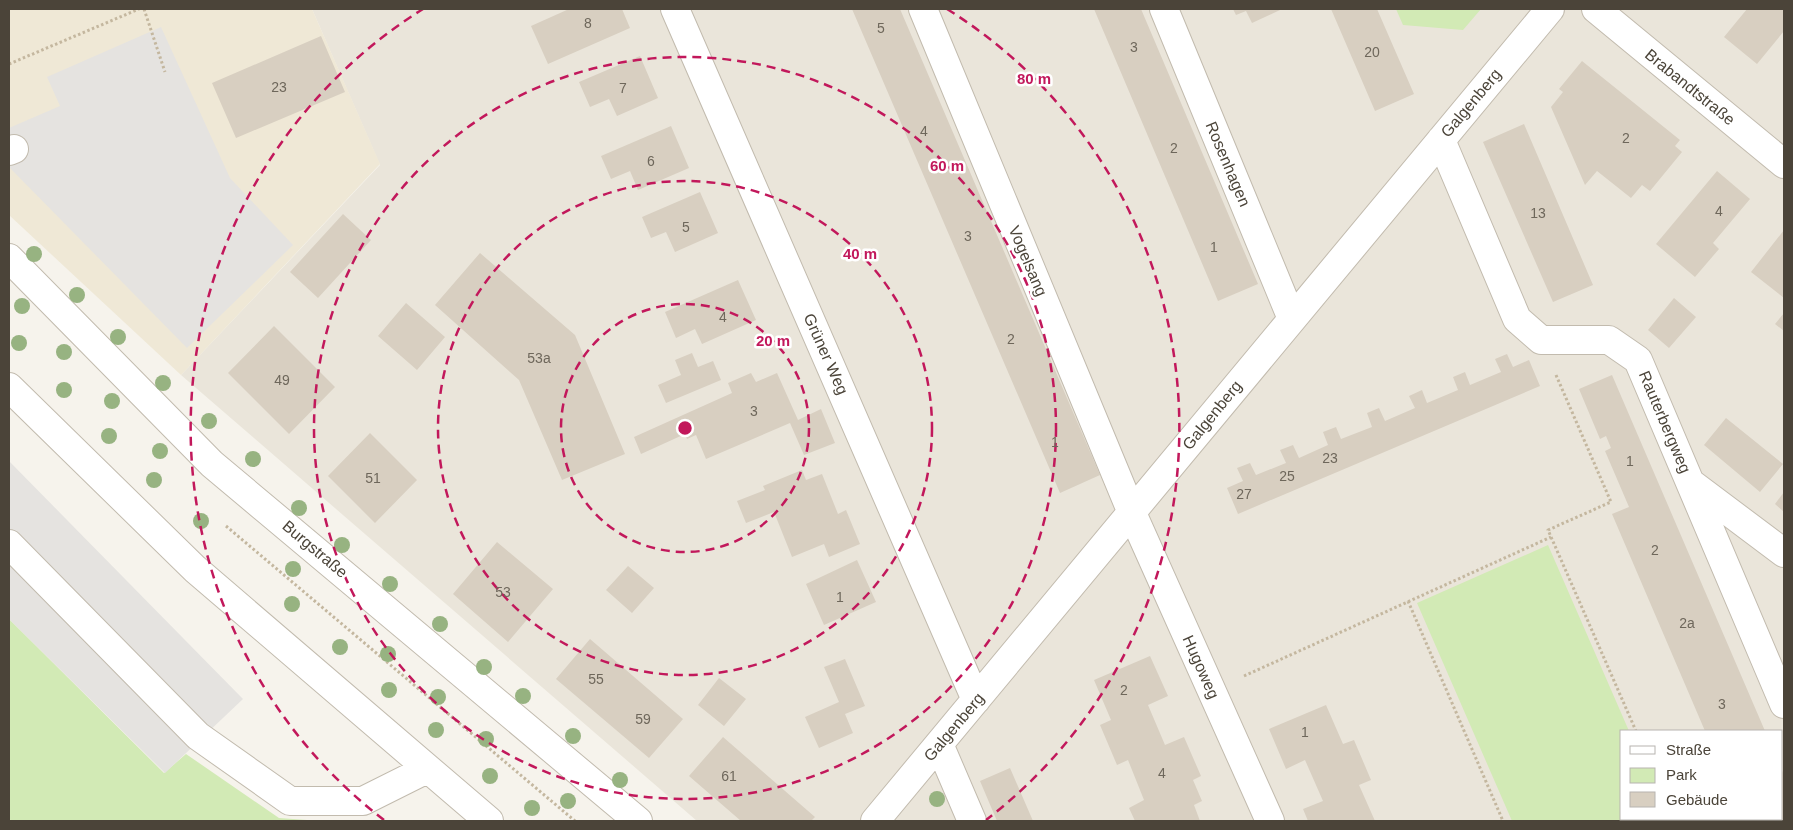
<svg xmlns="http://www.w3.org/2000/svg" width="1793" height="830" font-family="Helvetica,sans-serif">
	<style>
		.residential { fill: #eae5da; fill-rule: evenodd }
		.education { fill: #efe8d6 }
		.green { fill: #d2eab5 }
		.parking { fill: #e5e3e0 }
		.building { fill: #d8cfc1 }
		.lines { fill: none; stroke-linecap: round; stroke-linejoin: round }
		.minor-casing { stroke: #c2bbae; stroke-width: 30 }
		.path { stroke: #c4b79f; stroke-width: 3; stroke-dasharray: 2.5 2.5; stroke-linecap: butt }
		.minor { stroke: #fff; stroke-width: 28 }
		.tree { fill: #97b381 }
		.ring { fill: none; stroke: #c2185b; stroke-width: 2.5; stroke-dasharray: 9 6 }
		.labels { text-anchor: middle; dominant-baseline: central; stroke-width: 5; stroke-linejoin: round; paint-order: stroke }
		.number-label { font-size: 14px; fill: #6e675b }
		.street-label { font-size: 16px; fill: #4b4439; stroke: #fff }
		.centre { fill: #c2185b; stroke: #fff; stroke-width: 2.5 }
		.ring-label { font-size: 15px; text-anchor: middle; font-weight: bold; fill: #c2185b; stroke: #fff; stroke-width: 5; stroke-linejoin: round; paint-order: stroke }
	</style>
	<rect width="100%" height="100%" fill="#f6f3ec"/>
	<path class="residential" d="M312,9H1784V821H697L181,375L380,165ZM1622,731H1782V819H1622Z"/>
	<path class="education" d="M9,9H312L380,164L181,375L9,215Z"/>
	<path class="green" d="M1396,9H1481L1463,30L1403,25Z
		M1548,545L1629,731H1622V819H1667L1668,821H1512L1417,603Z
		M9,619L164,773L186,754L279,818L321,821H11L9,818Z"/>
	<path class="parking" d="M161,27L230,178L293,245L187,348L9,167V128L60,106L47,77Z
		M9,461L243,699L165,773L9,619Z"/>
	<path class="building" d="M569,9H622L630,28L548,64L531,26Z
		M852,9H900L1100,475L1060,493Z
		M1094,9H1141L1258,284L1218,301Z
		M1233,9H1279L1280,10L1252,23L1246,11L1236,15Z
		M1331,9H1377L1414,94L1375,111Z
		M1747,9H1784V31L1757,64L1724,37Z
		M321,36L345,92L236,138L212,83Z
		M640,56L658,98L617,116L609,99L590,107L579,82Z
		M1582,61L1680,140L1675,146L1682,152L1650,191L1642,185L1631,198L1597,171L1585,185L1551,107L1563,92L1559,89Z
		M1524,124L1593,285L1553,302L1483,142Z
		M671,126L689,168L638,190L630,171L611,179L601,156Z
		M1717,171L1750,199L1713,243L1719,249L1695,277L1656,244Z
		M700,192L718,233L675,252L666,232L651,238L642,217Z
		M343,214L371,240L318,298L290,272Z
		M1784,230V298L1751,272Z
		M480,253L575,335L625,454L562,480L519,380L435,305Z
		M738,280L756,320L702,344L695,329L676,338L665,312Z
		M1674,298L1696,317L1669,348L1648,330Z
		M406,303L445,337L417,370L378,336Z
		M1784,313V331L1775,324Z
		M274,326L335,387L289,434L228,373Z
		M692,353L698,367L713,361L721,380L666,403L658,385L681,375L675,360Z
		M1507,354L1513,367L1529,360L1540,386L1238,514L1227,488L1243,481L1237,468L1250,463L1256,475L1286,463L1280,450L1293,445L1299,458L1328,445L1323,432L1336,427L1341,439L1372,427L1367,413L1379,408L1385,421L1415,408L1409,396L1422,390L1427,403L1458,390L1453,377L1465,372L1470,385L1501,372L1495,359Z
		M751,373L756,382L777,373L798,420L821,409L835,443L804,455L790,423L706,459L696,435L687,439L685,434L641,454L634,437L732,393L728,383Z
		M1612,375L1765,731H1705L1612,514L1629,507L1605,451L1611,448L1606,436L1600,439L1579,389Z
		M1726,418L1783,464L1760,492L1704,445Z
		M370,433L417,480L375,523L328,476Z
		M802,470L806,480L822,474L838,514L846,510L860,544L829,557L824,544L792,557L774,512L746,523L737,501L765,490L763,486Z
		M1784,492V512L1775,504Z
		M497,542L553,589L508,642L453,594Z
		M857,560L876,602L824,625L806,584Z
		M628,566L654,588L632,613L606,590Z
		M590,639L683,719L649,758L556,679Z
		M1150,656L1168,696L1148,705L1165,745L1184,737L1201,776L1193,780L1202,801L1194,805L1200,821H1135L1129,808L1144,800L1128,760L1117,765L1100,725L1111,720L1094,680Z
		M845,659L865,706L845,714L853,733L819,748L805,717L839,702L824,667Z
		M719,678L746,699L724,726L698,705Z
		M1326,705L1343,744L1354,740L1371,780L1359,785L1375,821H1308L1303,809L1323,801L1305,760L1286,769L1269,729Z
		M723,737L815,817L811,821H741L689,776Z
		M1010,768L1033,821H997L980,781Z
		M1782,770L1784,776V821H1744L1743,819H1782Z"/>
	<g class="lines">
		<g class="minor-casing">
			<path id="minor" d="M675,9L976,700
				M923,9L1132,513L1270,821
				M1164,9L1292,319
				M1596,9L1784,164
				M1441,140L1517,319L1541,340H1609L1638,360L1784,704
				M9,151L14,149
				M9,258L212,464L638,821
				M9,387L195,569L489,821
				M1692,484L1784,553
				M9,544L198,736L290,801H363L427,769
				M939,744L972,821
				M875,821L1550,9"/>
		</g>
		<path class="path" d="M144,9L165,72
			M9,64L139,9
			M1556,375L1611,502L1548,530L1636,731
			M226,526L575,821
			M1408,601L1503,821
			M1244,676L1551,537
			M1674,819L1675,821"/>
		<use href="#minor" class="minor"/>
	</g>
	<g class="tree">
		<circle cx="34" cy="254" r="8"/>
		<circle cx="77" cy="295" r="8"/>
		<circle cx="22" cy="306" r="8"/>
		<circle cx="118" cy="337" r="8"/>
		<circle cx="19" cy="343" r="8"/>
		<circle cx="64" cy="352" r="8"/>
		<circle cx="163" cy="383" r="8"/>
		<circle cx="64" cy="390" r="8"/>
		<circle cx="112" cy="401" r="8"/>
		<circle cx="209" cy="421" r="8"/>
		<circle cx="109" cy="436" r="8"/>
		<circle cx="160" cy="451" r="8"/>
		<circle cx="253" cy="459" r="8"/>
		<circle cx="154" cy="480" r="8"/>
		<circle cx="299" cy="508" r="8"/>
		<circle cx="201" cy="521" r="8"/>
		<circle cx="342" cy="545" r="8"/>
		<circle cx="293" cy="569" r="8"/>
		<circle cx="390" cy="584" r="8"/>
		<circle cx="292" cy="604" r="8"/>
		<circle cx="440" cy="624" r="8"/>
		<circle cx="340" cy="647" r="8"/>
		<circle cx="388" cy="654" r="8"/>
		<circle cx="484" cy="667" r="8"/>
		<circle cx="389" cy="690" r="8"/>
		<circle cx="523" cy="696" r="8"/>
		<circle cx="438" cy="697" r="8"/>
		<circle cx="436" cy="730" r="8"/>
		<circle cx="573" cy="736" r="8"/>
		<circle cx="486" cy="739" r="8"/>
		<circle cx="490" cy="776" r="8"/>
		<circle cx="620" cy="780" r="8"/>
		<circle cx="937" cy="799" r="8"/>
		<circle cx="568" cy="801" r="8"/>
		<circle cx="532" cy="808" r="8"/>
	</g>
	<g class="ring">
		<circle cx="685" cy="428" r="124"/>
		<circle cx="685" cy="428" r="247"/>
		<circle cx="685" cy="428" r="371"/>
		<path d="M384 820A494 494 0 0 1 423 9M947 9A494 494 0 0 1 986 820"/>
	</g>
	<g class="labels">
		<g class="number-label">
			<text x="588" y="23">8</text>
			<text x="881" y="28">5</text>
			<text x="1134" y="47">3</text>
			<text x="1372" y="52">20</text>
			<text x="279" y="87">23</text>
			<text x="623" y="88">7</text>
			<text x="924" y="131">4</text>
			<text x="1626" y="138">2</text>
			<text x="1174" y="148">2</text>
			<text x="651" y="161">6</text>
			<text x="1719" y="211">4</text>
			<text x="1538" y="213">13</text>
			<text x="686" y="227">5</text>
			<text x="968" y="236">3</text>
			<text x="1214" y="247">1</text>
			<text x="723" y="317">4</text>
			<text x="1011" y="339">2</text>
			<text x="539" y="358">53a</text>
			<text x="282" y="380">49</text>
			<text x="754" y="411">3</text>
			<text x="1055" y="442">1</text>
			<text x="1330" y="458">23</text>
			<text x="1630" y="461">1</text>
			<text x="1287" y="476">25</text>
			<text x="373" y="478">51</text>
			<text x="1244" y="494">27</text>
			<text x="1655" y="550">2</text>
			<text x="503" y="592">53</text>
			<text x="840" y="597">1</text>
			<text x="1687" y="623">2a</text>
			<text x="596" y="679">55</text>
			<text x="1124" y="690">2</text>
			<text x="1722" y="704">3</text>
			<text x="643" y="719">59</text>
			<text x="1305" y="732">1</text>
			<text x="1162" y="773">4</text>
			<text x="729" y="776">61</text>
		</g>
		<g class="street-label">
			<text transform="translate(1690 87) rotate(39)">Brabandtstraße</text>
			<text transform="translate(1471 103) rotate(-50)">Galgenberg</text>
			<text transform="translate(1228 164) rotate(67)">Rosenhagen</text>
			<text transform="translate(1028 261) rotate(67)">Vogelsang</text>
			<text transform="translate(826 354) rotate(66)">Grüner Weg</text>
			<text transform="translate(1212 415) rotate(-51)">Galgenberg</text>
			<text transform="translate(1665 422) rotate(67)">Rauterbergweg</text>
			<text transform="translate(315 549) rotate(40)">Burgstraße</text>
			<text transform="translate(1201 667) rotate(66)">Hugoweg</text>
			<text transform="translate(954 727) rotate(-50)">Galgenberg</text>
		</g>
	</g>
	<circle cx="685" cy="428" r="8" class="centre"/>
	<g class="ring-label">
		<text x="1034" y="84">80 m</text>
		<text x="947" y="171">60 m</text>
		<text x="860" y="259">40 m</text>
		<text x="773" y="346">20 m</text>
	</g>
	<rect width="1793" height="830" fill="none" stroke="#4b4439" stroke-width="20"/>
	<rect x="1620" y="730" width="162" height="90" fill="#ffffff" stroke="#b7b4b0"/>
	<rect x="1630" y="746" width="25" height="8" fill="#ffffff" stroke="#b7b4b0"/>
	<text x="1666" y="755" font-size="15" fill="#4b4439">Straße</text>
	<rect x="1630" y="768" width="25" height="15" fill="#d2eab5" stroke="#b7b4b0"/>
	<text x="1666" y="780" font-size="15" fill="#4b4439">Park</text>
	<rect x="1630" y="792" width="25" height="15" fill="#d8cfc1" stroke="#b7b4b0"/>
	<text x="1666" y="805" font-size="15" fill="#4b4439">Gebäude</text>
</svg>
